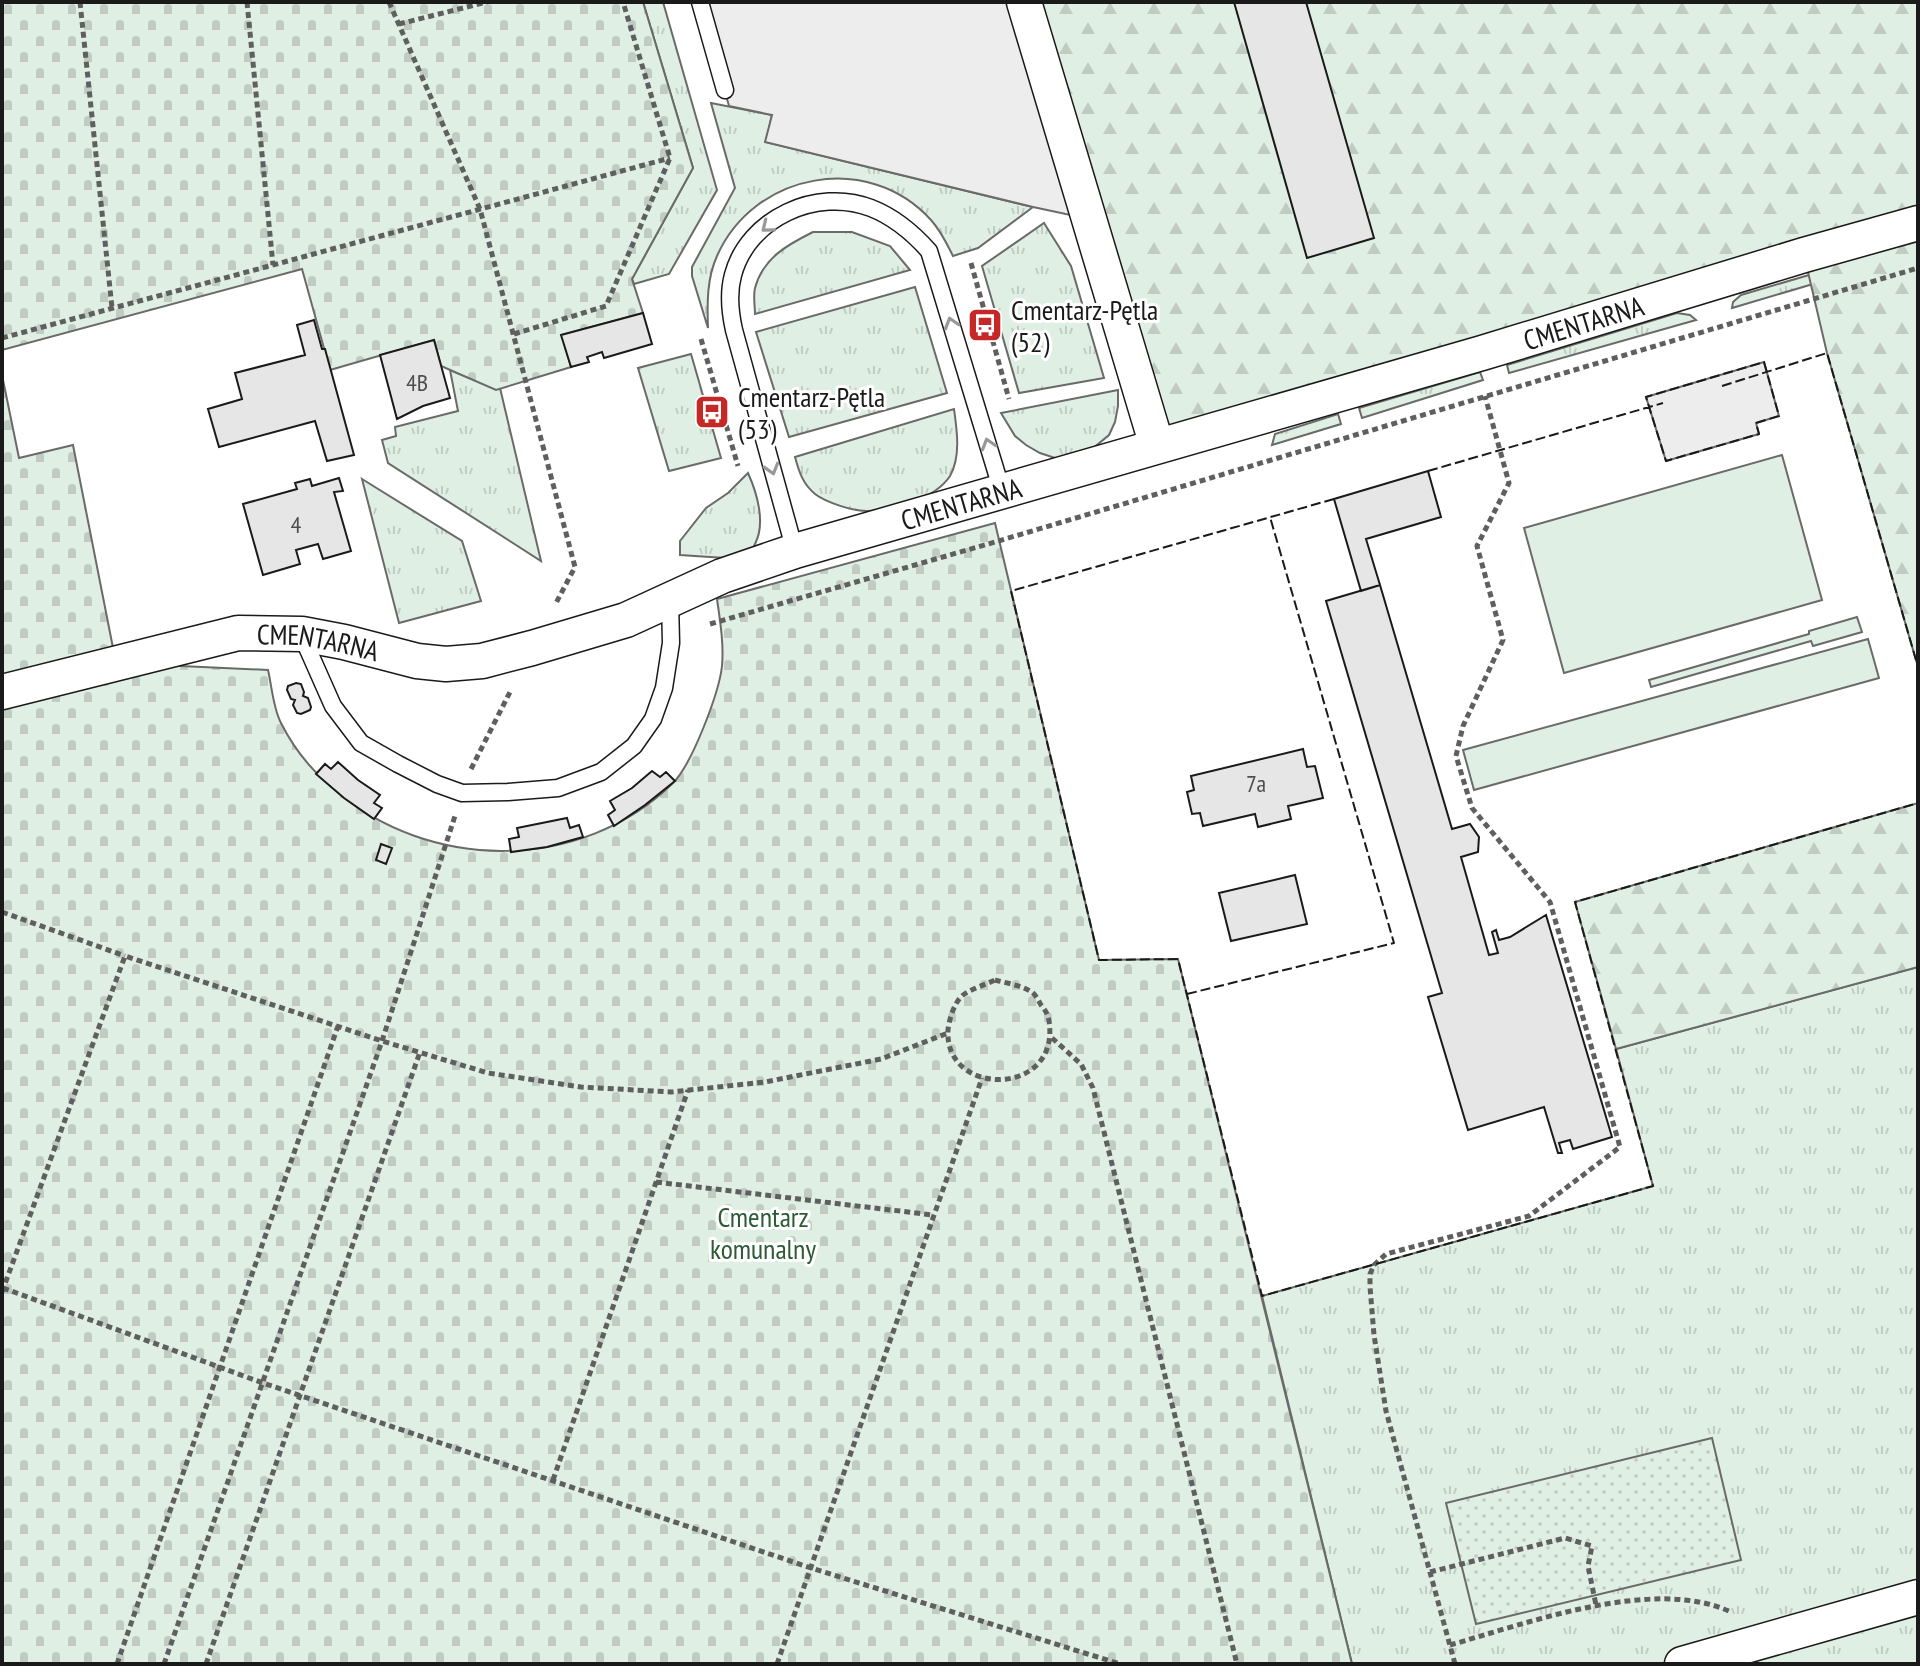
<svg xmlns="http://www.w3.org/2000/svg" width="1920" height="1666" font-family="'PT Sans Narrow',sans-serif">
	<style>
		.grass { fill: url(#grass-tufts); stroke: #6a6a6a; stroke-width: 2 }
		.forest { fill: url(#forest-firs); stroke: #6a6a6a; stroke-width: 2 }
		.cemetery { fill: url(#cemetery-stones); stroke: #6a6a6a; stroke-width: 2 }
		.park { fill: url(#park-dots); stroke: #6a6a6a; stroke-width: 2 }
		.pitch { fill: #e0efe3; stroke: #6a6a6a; stroke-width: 2 }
		.parking { fill: #ededed; stroke: #6a6a6a; stroke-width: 2 }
		.building { fill: #e6e6e6; stroke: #1a1a1a; stroke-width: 2 }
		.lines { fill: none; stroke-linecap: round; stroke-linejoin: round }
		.lane-casing { stroke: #1a1a1a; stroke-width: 19 }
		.street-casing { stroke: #1a1a1a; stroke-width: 37 }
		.path { stroke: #5f5f5f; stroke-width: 5; stroke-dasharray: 6 4; stroke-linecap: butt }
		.lane { stroke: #fff; stroke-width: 16 }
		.street { stroke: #fff; stroke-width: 34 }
		.fence { stroke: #1a1a1a; stroke-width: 2; stroke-dasharray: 10 4; stroke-linecap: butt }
		.oneway { stroke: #989898 }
		.labels { text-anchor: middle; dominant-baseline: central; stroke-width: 6; stroke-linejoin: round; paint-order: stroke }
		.number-label { font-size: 24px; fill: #4d4d4d }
		.poi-label { font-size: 28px; fill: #1a1a1a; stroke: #fff; text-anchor: start }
		.street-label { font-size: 28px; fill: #1a1a1a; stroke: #fff }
		.park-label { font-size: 28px; fill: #2b5a34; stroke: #fff }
	</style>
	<defs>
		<pattern id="grass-tufts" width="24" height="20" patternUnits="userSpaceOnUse" patternTransform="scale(2)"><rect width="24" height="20" fill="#e0efe3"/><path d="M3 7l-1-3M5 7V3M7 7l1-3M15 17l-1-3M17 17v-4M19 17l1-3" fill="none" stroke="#c0ccc2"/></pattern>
		<pattern id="forest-firs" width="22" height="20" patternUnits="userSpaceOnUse" patternTransform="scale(2)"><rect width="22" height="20" fill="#e0efe3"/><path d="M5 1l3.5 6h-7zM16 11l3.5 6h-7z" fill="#c0ccc2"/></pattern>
		<pattern id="cemetery-stones" width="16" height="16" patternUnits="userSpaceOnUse" patternTransform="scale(2)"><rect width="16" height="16" fill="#e0efe3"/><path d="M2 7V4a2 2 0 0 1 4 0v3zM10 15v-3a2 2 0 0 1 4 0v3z" fill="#c0ccc2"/></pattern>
		<pattern id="park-dots" width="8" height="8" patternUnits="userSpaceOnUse" patternTransform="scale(2)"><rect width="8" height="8" fill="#e0efe3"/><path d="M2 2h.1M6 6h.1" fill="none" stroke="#c0ccc2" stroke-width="1.8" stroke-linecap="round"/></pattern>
	</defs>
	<rect width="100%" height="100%" fill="#fff"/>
	<path class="grass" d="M643,2H663L717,190L669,274L634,284L632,279L693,168Z
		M711,103L772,115L766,142L1033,207L978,248L953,256C947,244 941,231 931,220C869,151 754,172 717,256C707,278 707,303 708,328L692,276V267L735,188Z
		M1044,223L1071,266L1104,378L1019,393L982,266Z
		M813,232H852L890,246L910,270L755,314C755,306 753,296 755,288C763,258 787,245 813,232Z
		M1918,243V253L1732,308L1733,302L1741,295Z
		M915,287L947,393L789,437L756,332Z
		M1677,313L1690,315L1696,320L1509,373L1507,365Z
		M691,354L721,458L669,471L638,368Z
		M450,370L496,389L500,388L541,561L388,463L382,440L396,436L395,427L458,411Z
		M1480,372L1483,380L1362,418L1359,408Z
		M1118,390V406L1115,422L1109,435L1092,449L1061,460L1040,453L1026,445L1015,436L1001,413Z
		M954,409C957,430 961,457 950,476C935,499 893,511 867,511C853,511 827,503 815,494C803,484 799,472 795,457Z
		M1338,414L1341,424L1272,445L1275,434Z
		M748,473C757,493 766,523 755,544C753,550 746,555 741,559L680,555V541L706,508L728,493Z
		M362,479L462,541L481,601L399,623Z
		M1918,967V1664H1352L1262,1296L1653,1186L1616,1049Z"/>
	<path class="forest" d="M1024,2H1918V667L1827,353L1804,255L1157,446Z
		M1918,803V967L1616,1049L1575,902Z"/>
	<path class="cemetery" d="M2,2H643L693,168L632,279L643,313L562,335L571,367L496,390L441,366L434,340L330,370L302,269L2,350Z
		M2,375L19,458L73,445L116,663L268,670C272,687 273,708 281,723C294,749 312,771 334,789C429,872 581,873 673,783C692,764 719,693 722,666C724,644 720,620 717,599L995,523L1099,960L1178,959L1352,1664H2Z"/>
	<path class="park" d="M1712,1438L1741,1560L1476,1624L1446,1503Z"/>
	<path class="pitch" d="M1782,455L1822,600L1564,673L1524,528Z
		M1857,617L1862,632L1813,646L1811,641L1651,687L1649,680L1809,634V631Z
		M1868,639L1879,678L1474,790L1463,750Z"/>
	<path class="parking" d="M700,2H1024L1089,219L1033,207L765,142L772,115L729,106Z
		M1764,362L1779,416L1756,423L1759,434L1666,461L1646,397Z"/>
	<path class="building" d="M1234,2H1306L1374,238L1307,258Z
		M643,313L652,344L604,358L602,352L587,357L589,362L571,367L561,335Z
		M314,320L322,349H325L354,455L327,461L315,421L219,447L208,409L242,399L235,373L305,355L297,325Z
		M434,340L450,398L423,406L397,419L380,355Z
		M1428,471L1441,517L1366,539L1380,585L1361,591L1334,499Z
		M339,478L343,491L334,492L351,551L323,559L318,544L296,550L300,564L263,575L243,504L297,489L295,483L310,479L312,486Z
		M1380,585L1452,829L1470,824L1479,837L1478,852L1461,857L1489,955L1498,953L1492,932L1496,930L1499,940L1510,937L1546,915L1612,1137L1573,1149L1570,1140L1559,1143L1562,1153H1558L1544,1107L1468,1130L1428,997L1442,993L1326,601Z
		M296,683L301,684L304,692L303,696L308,698L311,707L310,710L301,714L297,713L293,705L295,700L291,699L287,690L288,686Z
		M1303,749L1307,767L1315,766L1323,798L1288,806L1291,819L1258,827L1255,814L1203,826L1200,813L1192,814L1187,792L1194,790L1191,776Z
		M338,762L358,780L380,795L374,803L382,808L374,819L344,798L316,774L325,764L331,769Z
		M652,771L660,777L666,772L675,781L645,805L614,826L608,815L615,810L610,801L632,788Z
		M567,818L570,828L579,825L583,837L547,847L511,852L509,839L519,837L517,828Z
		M381,844L392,848L386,864L376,860Z
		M1295,875L1307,924L1231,941L1219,893Z"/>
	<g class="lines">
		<g class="lane-casing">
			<path id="lane" d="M700,2L725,90
				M795,551L734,330C730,312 728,293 733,275C748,218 817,187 871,208C894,217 913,233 929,251L1002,491
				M302,636L333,706L361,743L398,764L437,784L462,793L508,792L558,788L601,772L634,746L653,719L664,688L671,643L670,601"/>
		</g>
		<g class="street-casing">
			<g id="street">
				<path d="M1024,2L1157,446"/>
				<path id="s1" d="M2,692L238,633L302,634L344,642L417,661L446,664L482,661L532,648L626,620L722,576L795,551L1482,353L1804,255L1918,223"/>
				<path d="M1682,1664L1918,1597"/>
			</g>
		</g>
		<path class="path" d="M80,2L112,308
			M247,2L273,265
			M389,2L480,209L575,567L555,605
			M399,24L487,2
			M971,263L1009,399
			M514,334L606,306L670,158L623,2
			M2,338L670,158
			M701,339L738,466
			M710,624L995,542L1918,268
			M471,769L510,692
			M2,912L125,956
			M995,980C1006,983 1020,985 1030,991C1035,993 1038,1000 1041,1005C1045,1010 1048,1014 1049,1021C1061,1097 944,1098 948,1030C949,1020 954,1003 962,996C968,990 987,984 995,980Z
			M1052,1038L1081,1064L1093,1088L1237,1664
			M656,1182L933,1215
			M3,1288L263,1383L811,1568L1120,1664
			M2,1292L125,956L382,1041L488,1073L581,1087L671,1092L765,1082L881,1059L948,1033
			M553,1480L688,1090
			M1430,1572L1565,1538L1592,1546L1588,1566L1596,1605
			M1450,1645C1528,1623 1654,1576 1731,1612
			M117,1664L338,1026
			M164,1664L382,1041L455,816
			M206,1664L420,1052
			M777,1664L982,1078
			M1455,1664L1386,1411L1374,1335L1370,1287V1274L1374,1265L1386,1254L1529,1216L1620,1147L1550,902L1472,808L1456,756L1463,726L1503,640L1477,546L1509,483L1485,396"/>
		<use href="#lane" class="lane"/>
		<use href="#street" class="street"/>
		<path class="fence" d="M1764,362L1779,416L1756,423L1759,434L1666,461L1646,397Z
			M1722,386L1827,353L1918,667
			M1428,471L1663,403
			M1334,499L1011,591L1099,960L1178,959L1262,1296L1653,1186L1575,902L1918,803
			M1187,994L1394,943L1270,517"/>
	</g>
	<defs><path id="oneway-chevron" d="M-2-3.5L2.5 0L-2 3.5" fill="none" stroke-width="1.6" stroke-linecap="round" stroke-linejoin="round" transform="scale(2)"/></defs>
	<g class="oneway">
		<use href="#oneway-chevron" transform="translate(767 227) rotate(141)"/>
		<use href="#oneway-chevron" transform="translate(951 323) rotate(-107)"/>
		<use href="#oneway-chevron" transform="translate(988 444) rotate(-107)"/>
		<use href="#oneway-chevron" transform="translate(772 469) rotate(74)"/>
	</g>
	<defs>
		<g id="bus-square" transform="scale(1.8)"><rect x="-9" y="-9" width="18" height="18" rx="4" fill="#c62828" stroke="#fff"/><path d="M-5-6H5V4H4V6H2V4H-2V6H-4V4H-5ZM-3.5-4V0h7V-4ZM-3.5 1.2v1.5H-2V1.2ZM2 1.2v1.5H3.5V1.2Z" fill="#fff"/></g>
	</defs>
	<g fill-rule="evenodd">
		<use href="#bus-square" x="985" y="325"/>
		<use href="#bus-square" x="712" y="412"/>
	</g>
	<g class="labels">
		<g class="number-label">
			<text x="417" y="382">4B</text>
			<text x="296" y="524">4</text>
			<text x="1256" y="783">7a</text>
		</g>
		<g class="poi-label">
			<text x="1011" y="309">Cmentarz-Pętla<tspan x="1011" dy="32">(52)</tspan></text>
			<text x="738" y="396">Cmentarz-Pętla<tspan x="738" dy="32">(53)</tspan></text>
		</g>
		<g class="street-label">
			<text stroke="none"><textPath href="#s1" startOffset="1644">CMENTARNA</textPath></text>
			<text stroke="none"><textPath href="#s1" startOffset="996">CMENTARNA</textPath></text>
			<text stroke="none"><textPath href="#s1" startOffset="324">CMENTARNA</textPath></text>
		</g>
		<g class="park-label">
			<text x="763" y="1216">Cmentarz<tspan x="763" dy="32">komunalny</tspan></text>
		</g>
	</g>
	<rect width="1920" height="1666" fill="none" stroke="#1a1a1a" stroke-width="8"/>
</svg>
